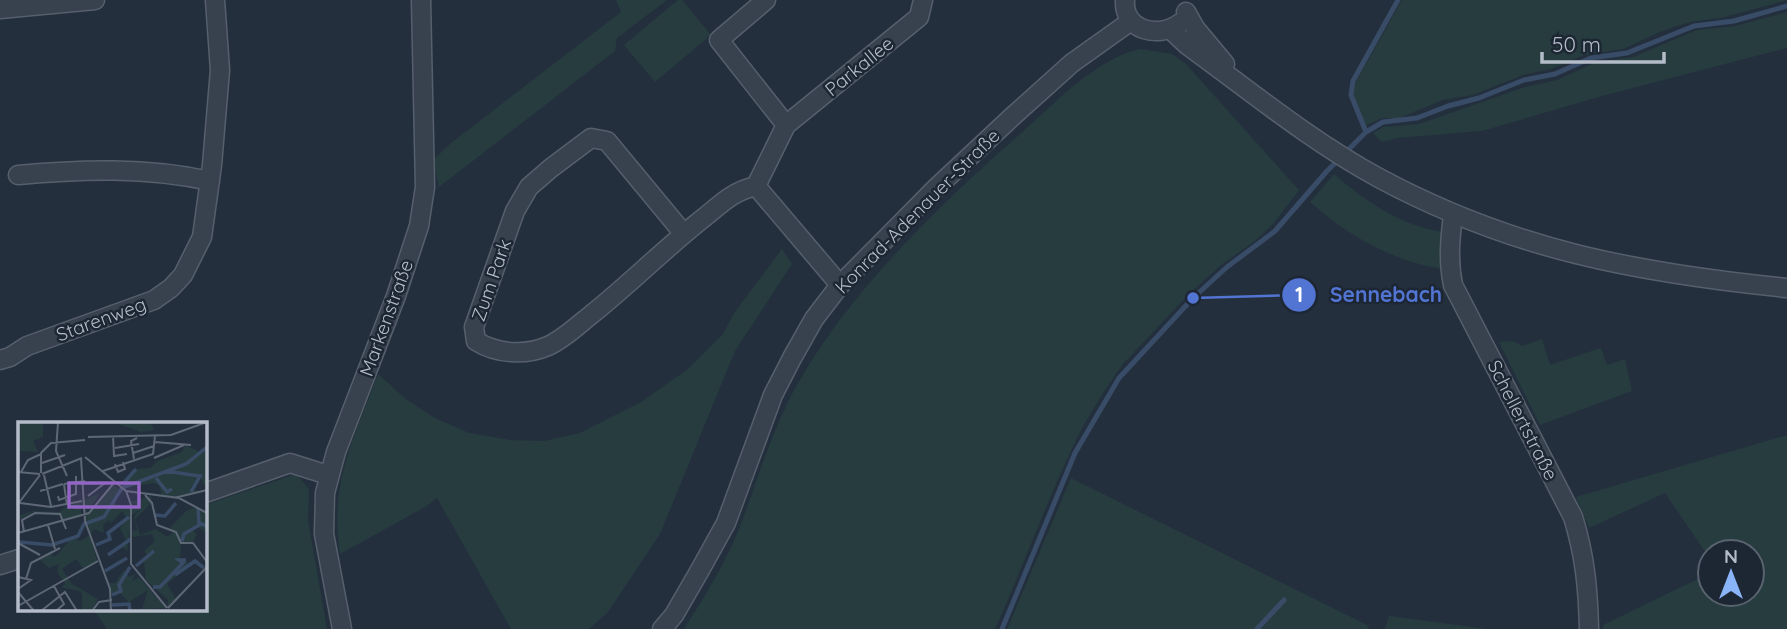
<svg xmlns="http://www.w3.org/2000/svg" width="1787" height="629" font-family="Quicksand,sans-serif">
	<style>
		.green { fill: #263c3f }
		.lines { fill: none; stroke-linecap: round; stroke-linejoin: round }
		.stream { stroke: #394c67; stroke-width: 5 }
		.minor-casing { stroke: #565f6c; stroke-width: 21 }
		.minor { stroke: #38414e; stroke-width: 18 }
		.labels { text-anchor: middle; dominant-baseline: central; stroke-width: 5; stroke-linejoin: round; paint-order: stroke }
		.street-label { font-size: 19px; fill: #b4bcc9; stroke: #1d2633 }
		.inset-river { fill: none; stroke: #394c67; stroke-width: 3.5 }
		.inset-road { fill: none; stroke: #5e6776; stroke-width: 2 }
		.view { fill: #9266c3; fill-opacity: 0.15; stroke: #9266c3; stroke-width: 3.5 }
		.inset-edge { fill: none; stroke: #b4bcc9; stroke-width: 3.5 }
		.leader { fill: none; stroke: #5274d3; stroke-width: 2.5 }
		.callout-dot { fill: #5274d3; stroke: #1d2633; stroke-width: 2.5 }
		.mark-label { font-size: 21px; text-anchor: middle; font-weight: bold; fill: #fff }
		.callout-label { font-size: 21px; text-anchor: middle; font-weight: bold; fill: #5274d3; stroke: #1d2633; stroke-width: 5; stroke-linejoin: round; paint-order: stroke }
	</style>
	<rect width="100%" height="100%" fill="#242f3e"/>
	<path class="green" d="M616,0H667L617,38L615,51L439,187L433,160L451,143L621,12Z
		M678,0H682L711,35L655,82L624,45Z
		M1402,0H1787L1721,18L1690,22L1662,31L1623,49L1584,55L1551,69L1523,75L1473,95L1443,100L1399,118H1382L1365,126L1352,95L1357,80Z
		M1787,12V48L1602,96L1482,131L1397,138L1382,142L1373,133L1383,127L1419,124L1525,87L1557,80L1596,62L1633,57L1697,30L1735,26Z
		M1140,49L1172,54L1186,64L1299,190L1273,224L1255,241L1221,265L1188,295L1123,364C1104,391 1084,421 1071,451C1043,510 1022,570 995,629H684C705,596 726,562 740,526C756,485 768,442 788,402C840,300 934,210 1020,134C1053,105 1095,59 1140,49Z
		M1334,174C1365,201 1400,225 1442,232L1444,269C1396,263 1346,235 1310,202Z
		M782,249L792,264L735,351L660,534L608,612L589,629H511L437,498L425,507L340,554C329,482 354,439 378,374L406,399L435,418L469,433L510,440L544,441L580,433L641,402L688,369L723,334L734,313Z
		M1542,339L1550,365L1601,348L1607,365L1625,359L1632,391L1540,425L1499,342L1513,341L1522,346Z
		M1787,435V629H1603V625L1710,573V594H1752V552H1710V559L1665,493L1589,528L1576,497Z
		M293,475L298,476L309,489L308,520L327,629H107L94,610H205V505Z
		M1071,478L1369,626L1368,629H1007Z
		M1389,616L1487,629H1385Z"/>
	<g class="lines">
		<path class="stream" d="M1366,132L1351,95L1353,81L1398,0
			M1002,629L1075,453L1119,378L1193,298L1227,267L1275,231L1327,171L1366,132L1383,122L1417,118L1448,106L1479,98L1524,80L1555,74L1591,58L1627,53L1694,26L1734,21L1787,6
			M1257,629L1284,600"/>
		<g class="minor-casing">
			<path id="minor" d="M766,0L719,40L786,125
				M1125,0C1123,31 1159,39 1180,23
				M0,9L95,0
				M1186,12L1195,28L1225,64
				M1171,30L1187,45C1250,91 1311,141 1379,178C1513,250 1638,273 1787,288
				M18,175C82,169 147,167 210,181
				M756,186L786,125L919,17L923,0
				M756,186L840,285
				M1453,215C1450,239 1448,261 1453,285L1573,517C1585,556 1588,588 1589,629
				M684,234L607,141L591,138L551,168L529,187L515,211L474,327L476,341C497,354 525,356 548,346C564,339 578,325 592,314C631,283 666,247 706,216C723,202 734,191 756,186
				M0,360L10,357L27,346L154,300L171,288L183,275L202,237L212,165L220,70L215,0
				M205,493L290,463L328,475
				M0,565L19,559
				M342,629L324,534L325,493L336,452L396,296L419,226L425,187L421,0
				M662,629L674,615L700,570L726,523L773,395L792,358L814,319L840,285L937,187L1013,116L1072,63L1131,21"/>
		</g>
		<use href="#minor" class="minor"/>
	</g>
	<g class="labels">
		<g class="street-label">
			<text transform="translate(859 66) rotate(-39)">Parkallee</text>
			<text transform="translate(917 211) rotate(-45)">Konrad-Adenauer-Straße</text>
			<text transform="translate(491 280) rotate(-71)">Zum Park</text>
			<text transform="translate(386 318) rotate(-70)">Markenstraße</text>
			<text transform="translate(101 319) rotate(-20)">Starenweg</text>
			<text transform="translate(1523 420) rotate(63)">Schellertstraße</text>
		</g>
	</g>
	<g transform="translate(18 422)">
		<rect width="189" height="189" fill="#242f3e"/>
		<path d="M0,0H25V15L15,19L20,30L0,29ZM95,0H138L133,2L136,8L123,10ZM167,23L184,31L189,26V68L182,55L175,67L182,70L156,75L144,74L141,63L135,61L105,66L118,47L133,46L139,39L164,30ZM95,63L107,71L101,69L93,79L104,85L113,86L118,83L112,80L133,74L134,81L117,97L122,113L137,107L150,115L156,109L151,107L168,89L178,85L189,92L188,110L177,104L174,107L179,113L174,120L163,121L162,136L173,142L149,162L159,179L149,185L150,178L128,158L126,138L130,134L126,129L137,119L134,112L115,115L114,109L119,108L116,95L121,88L114,93L109,129L103,124L108,119L102,106L109,97L104,89L93,101L91,98L85,103L86,111L76,107L73,112L67,94ZM82,71L72,87L66,90L71,86L63,82V92L42,99L44,93L15,90L0,98V94L15,89L42,90L47,85L56,89L53,83ZM72,113L79,139L65,146L58,137L44,147L54,162L80,177L73,189H64V170L43,165L48,162L39,150L41,142L31,146L21,137L33,129L35,135L39,133L55,114L62,119ZM106,148L111,155L117,152L114,160L121,155L147,186L124,187L130,168L111,180L101,170L94,173L91,161H97Z" fill="#263c3f"/>
		<path class="inset-river" d="M147,49L182,54L173,70M138,56L149,70L154,67M104,63L118,47M180,86L181,101L189,104M137,93L147,94L158,81M164,119L166,112L183,102M1,120L34,123L60,114L66,102L86,95L104,66L168,42L189,25M78,123L92,117L90,111L111,95M90,133L113,117M118,144L136,129M87,149L109,136M157,153L177,139L186,146M135,165H142L165,141L161,138H168M94,173L103,169L101,163L112,145M94,183L111,182L112,189"/>
		<path class="inset-road" d="M40,0L38,29L49,54M95,14L96,34L109,32M70,15L153,13L189,0M137,20L173,23M97,26L121,22M115,31L136,24M67,35L108,69L161,76L189,91M136,36L166,23M63,37L67,99L92,167L93,189M116,37L113,19L119,16M24,41L47,33M97,42L100,50L107,47L105,40M85,49L135,32L137,14M0,50L22,52M3,50L10,38L23,32M23,51V31L33,21L67,18M24,52L64,36M26,53L33,84M46,62L49,83M46,62L67,59M22,69L45,62M108,69L113,83V142L149,186M127,73L134,81L139,103L158,110L163,121H175L189,140M40,74L41,78L58,72V54M70,74L87,61M156,76L189,68M2,81L33,85M0,82L22,53M33,85L64,79M30,103L37,127M6,110L4,98L17,91L42,92L48,107M0,111L71,91L95,62M0,121L22,133M0,155L13,158L0,167M8,157L13,141L42,126M36,164L46,182L38,189M0,170L16,189M0,184L80,139M150,186L189,145M23,189L47,170L59,189M74,189L81,180L94,178"/>
		<path class="view" d="M51,61H121V85H51Z"/>
		<rect width="189" height="189" class="inset-edge"/>
	</g>
	<path class="leader" d="M1193 298L1299 295"/>
	<g class="callout-dot">
		<circle cx="1193" cy="298" r="7"/>
		<circle cx="1299" cy="295" r="18"/>
	</g>
	<g class="mark-label">
		<text x="1299" y="302">1</text>
	</g>
	<g class="callout-label">
		<text x="1386" y="302">Sennebach</text>
	</g>
	<g transform="translate(1731 573)"><circle r="33" fill="#1d2633" stroke="#59626f" stroke-width="2"/>
	<path d="M0-5L12 26L0 18L-12 26Z" fill="#8ab4f8"/>
	<text y="-10" font-size="19" font-weight="bold" text-anchor="middle" fill="#b4bcc9">N</text>
	</g>
	<path d="M1542 52v10h122v-10" fill="none" stroke="#b4bcc9" stroke-width="3.5"/>
	<text x="1552" y="52" font-size="21" fill="#b4bcc9" stroke="#1d2633" stroke-width="5" paint-order="stroke">50 m</text>
</svg>
